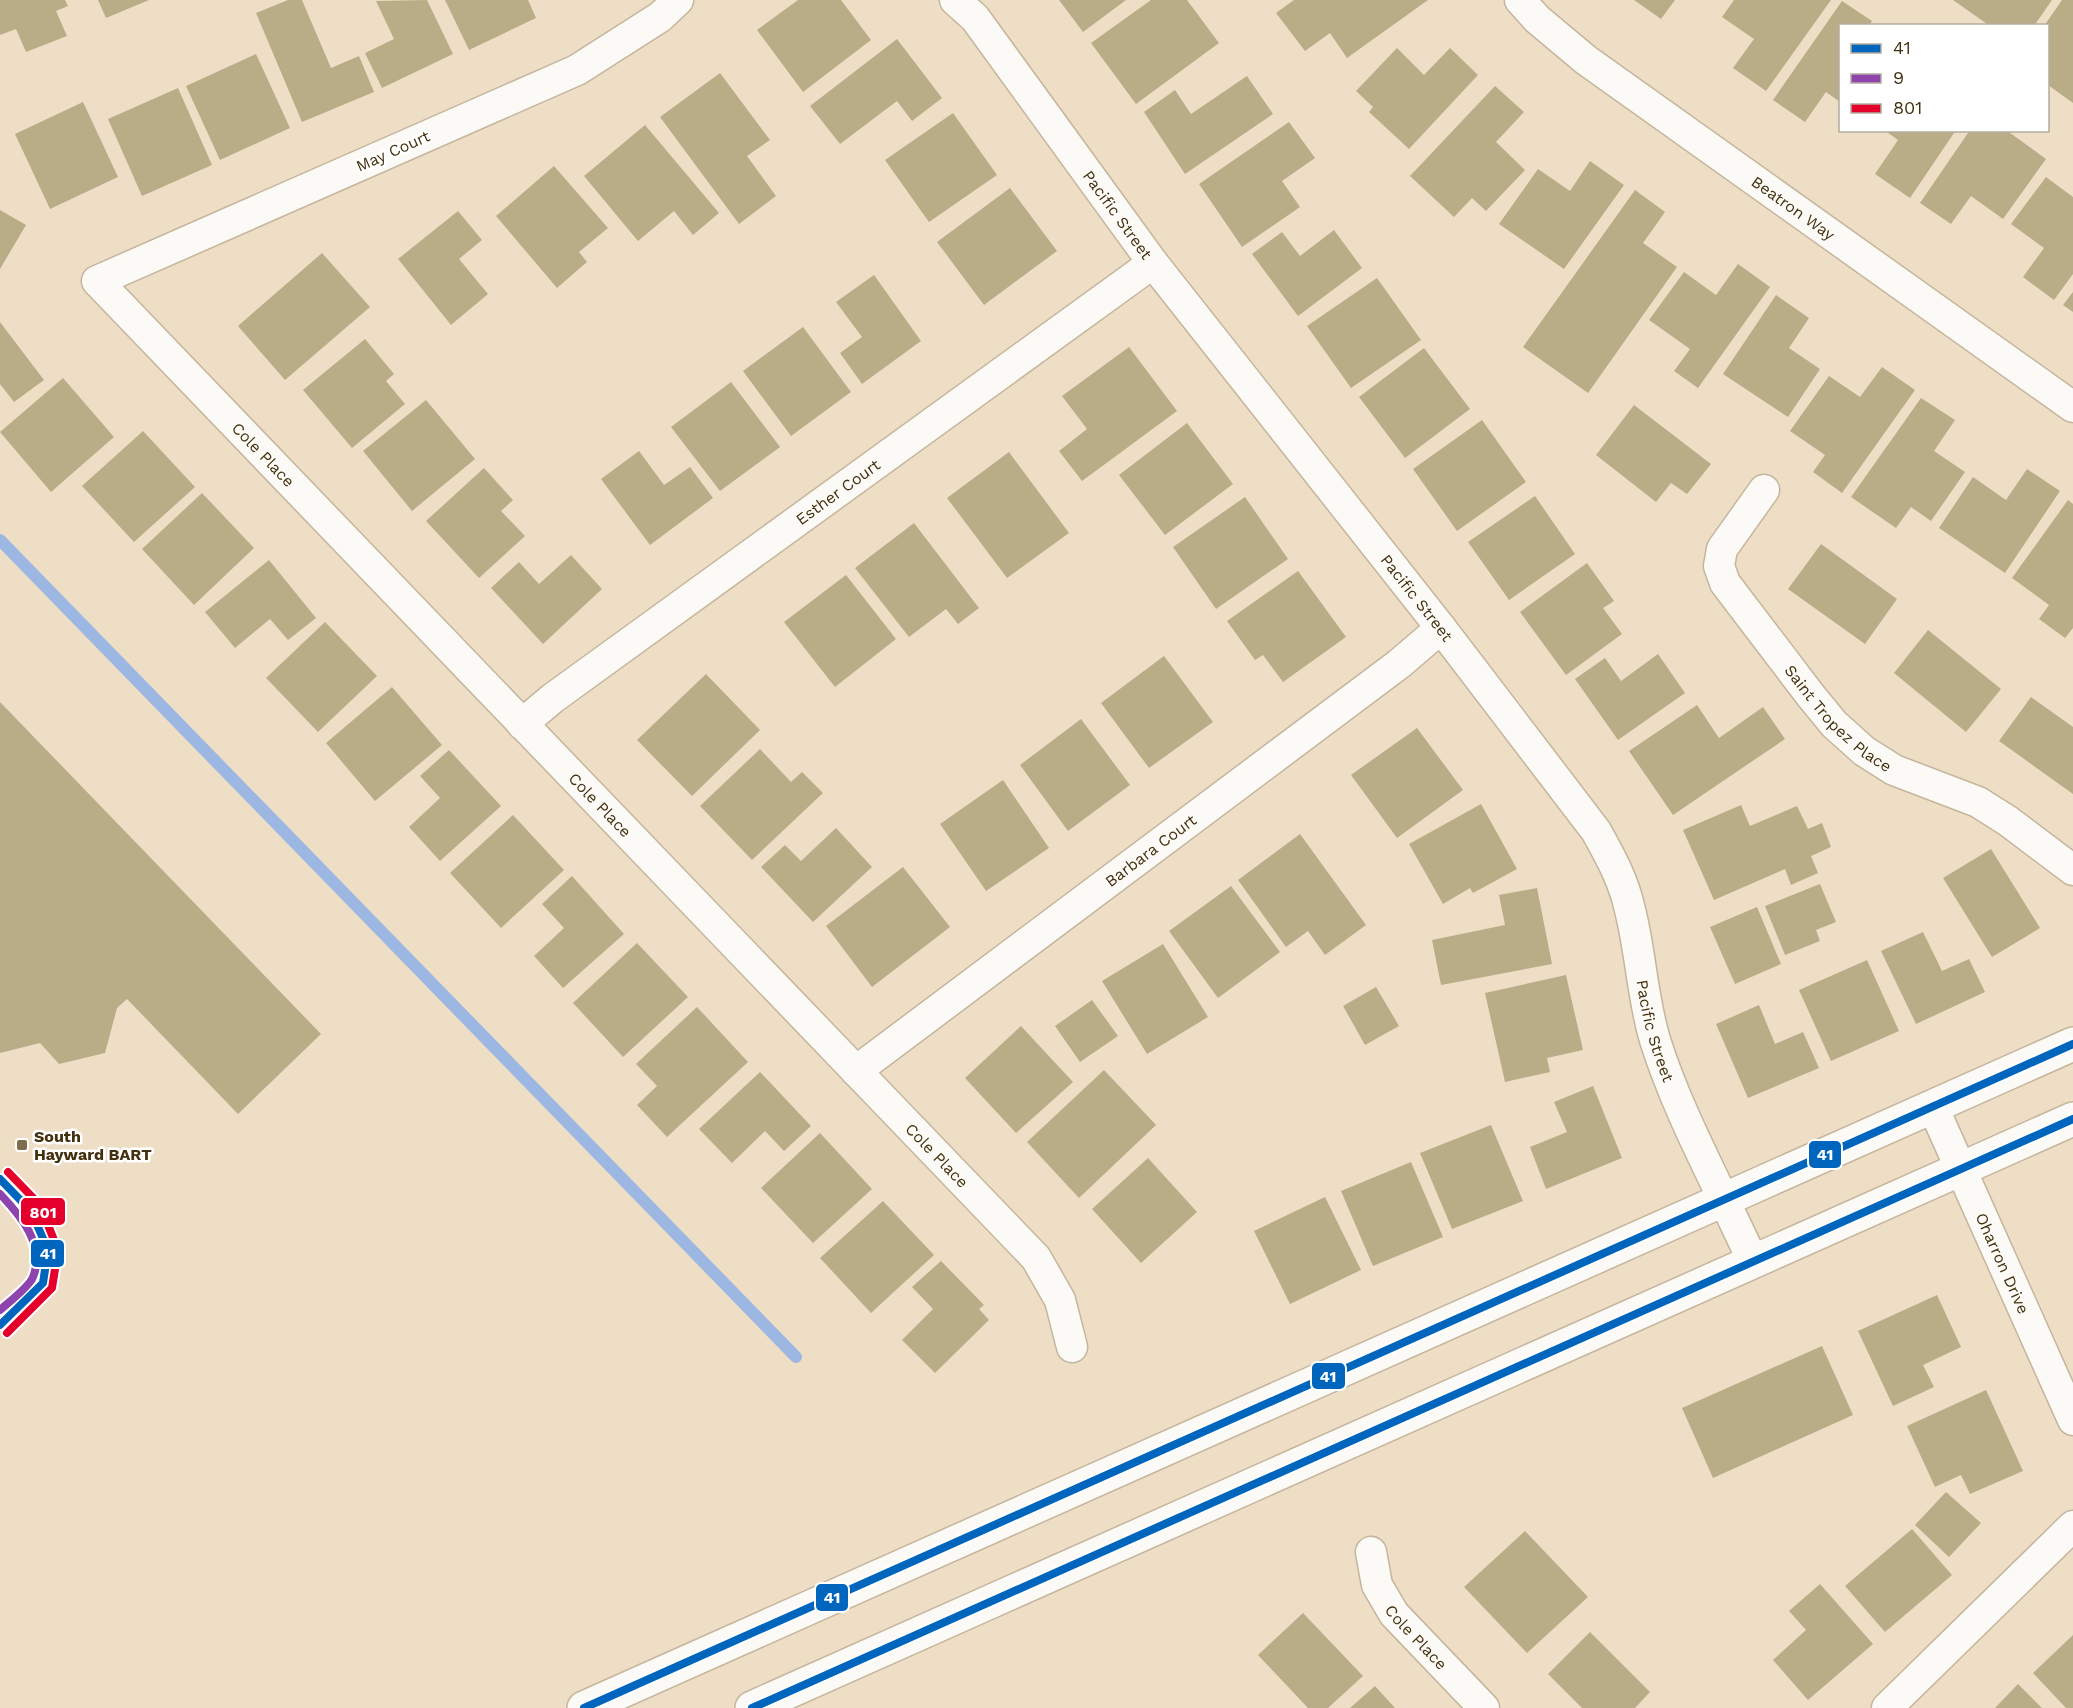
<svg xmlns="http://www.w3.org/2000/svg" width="2073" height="1708" font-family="'Work Sans',sans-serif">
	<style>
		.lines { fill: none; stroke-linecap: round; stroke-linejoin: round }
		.stream { stroke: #9cb7e2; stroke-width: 12 }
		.building { fill: #b9ad87 }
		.street-casing { stroke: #c5b59c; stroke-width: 33 }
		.secondary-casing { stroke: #c5b59c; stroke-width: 36 }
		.street { stroke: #fcfaf6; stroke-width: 30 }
		.secondary { stroke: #fcfaf6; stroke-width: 33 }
		.bus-1-casing { stroke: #fff; stroke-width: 12 }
		.bus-2-casing { stroke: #fff; stroke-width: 12 }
		.bus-3-casing { stroke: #fff; stroke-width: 12 }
		.bus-1 { stroke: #0065bd; stroke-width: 8 }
		.bus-2 { stroke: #8e44ad; stroke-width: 8 }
		.bus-3 { stroke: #e4002b; stroke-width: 8 }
		.poi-dot { fill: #7e6d4f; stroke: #fff; stroke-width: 2 }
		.labels { text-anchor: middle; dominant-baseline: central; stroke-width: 5; stroke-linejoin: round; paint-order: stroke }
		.street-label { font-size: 16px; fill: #42300f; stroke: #fff }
		.poi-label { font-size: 16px; font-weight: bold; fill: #42300f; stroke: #fff; text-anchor: start }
		.line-badge { stroke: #fff; stroke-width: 2 }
		.badge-label { font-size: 16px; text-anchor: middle; font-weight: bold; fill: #fff }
	</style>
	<rect width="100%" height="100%" fill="#eedec6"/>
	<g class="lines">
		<path class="stream" d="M0,540L796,1357"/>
	</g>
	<path class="building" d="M0,0H65L68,6L56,11L67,36L26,52L16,29L0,35Z
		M98,0H149L106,18Z
		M288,0H302L331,68L359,56L374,92L302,122L256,13Z
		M427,0L453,54L382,88L365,53L394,39L376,1Z
		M445,0H528L536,18L469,50Z
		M798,0H841L871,40L803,92L757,30Z
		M1059,0H1126L1083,32Z
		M1151,0H1187L1219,43L1136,104L1091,43Z
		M1294,0H1428L1347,58L1330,33L1305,51L1276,13Z
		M1634,0H1675L1661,19Z
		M1734,0H1831L1766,91L1733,68L1754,39L1722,17Z
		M1953,0H2052L2034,26H1990Z
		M2062,0H2073V103L2048,85V26H2044Z
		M1842,1L1872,21L1869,26H1840V102L1826,92L1805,122L1773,100Z
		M897,39L942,98L912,121L897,101L840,144L810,106Z
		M1397,48L1424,75L1450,48L1478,75L1409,149L1369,112L1373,107L1356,91Z
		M256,54L290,128L220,160L186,86Z
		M720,73L770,140L747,156L776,196L739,224L660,117Z
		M1247,76L1273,114L1185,174L1144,112L1175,90L1191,114Z
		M1495,86L1524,112L1496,142L1525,170L1486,211L1472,198L1454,217L1410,176Z
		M178,88L212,165L142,196L108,119Z
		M83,102L118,177L50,209L15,134Z
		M953,113L997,175L929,222L885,160Z
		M1289,122L1315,158L1282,181L1300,207L1242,247L1199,184Z
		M645,125L719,213L693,235L674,211L638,241L584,176Z
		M1884,130H1956L1910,198L1875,174L1898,140Z
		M1970,130H2006L2046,159L2003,219L1971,196L1951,224L1920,203Z
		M1590,161L1624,185L1564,269L1499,224L1538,169L1570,191Z
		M554,166L608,228L579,252L587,262L557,288L496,216Z
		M2046,177L2073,197V274L2054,300L2023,277L2044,248L2011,224Z
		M1010,188L1057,251L984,305L937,242Z
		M1635,190L1665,212L1643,243L1677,267L1588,393L1523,347Z
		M0,210L26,225L0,269Z
		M458,211L482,240L459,259L488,294L451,325L398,259Z
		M1334,230L1362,268L1298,316L1252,254L1282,232L1300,256Z
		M322,253L370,307L285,380L238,326Z
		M1738,264L1770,287L1698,388L1674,371L1690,349L1649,320L1684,272L1716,295Z
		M874,275L921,341L862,384L840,353L862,337L836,302Z
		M1377,278L1421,340L1351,388L1307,326Z
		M2073,292V312L2063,305Z
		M1776,295L1809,318L1789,348L1820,369L1788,417L1723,374Z
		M0,322L44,380L14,402L0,384Z
		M803,327L851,392L791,436L743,371Z
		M365,339L394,374L386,381L405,404L352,448L303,390Z
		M1129,347L1177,411L1082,481L1059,451L1087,429L1062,396Z
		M1424,348L1470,409L1405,458L1359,397Z
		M1882,367L1915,390L1842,493L1813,472L1825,455L1790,431L1829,376L1860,397Z
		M63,378L114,437L51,492L0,432Z
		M731,382L780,447L720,491L671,427Z
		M1921,398L1955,420L1934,451L1965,472L1931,521L1911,507L1896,528L1851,497Z
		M426,400L475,459L412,511L363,451Z
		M1634,405L1711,464L1687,494L1671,483L1656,502L1596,455Z
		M1482,420L1526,482L1457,531L1413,469Z
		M1187,423L1233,484L1165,535L1119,475Z
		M143,431L195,487L134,542L82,486Z
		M639,451L664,485L690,467L713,498L650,545L601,479Z
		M1009,452L1069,533L1007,578L947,498Z
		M484,468L513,500L501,511L525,536L479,578L426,521Z
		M2027,469L2060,491L2005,573L1939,528L1973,477L2006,500Z
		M202,493L254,548L194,605L142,549Z
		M1535,496L1575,554L1509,600L1468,542Z
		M1245,497L1288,559L1216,609L1173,547Z
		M2068,500L2073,504V628L2065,638L2039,619L2049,605L2012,578Z
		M914,523L979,608L958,624L946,609L909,637L855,568Z
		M1821,544L1897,599L1865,644L1788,589Z
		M571,555L602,589L543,644L491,588L519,562L539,584Z
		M269,560L316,618L288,640L270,619L235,648L205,612Z
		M1587,563L1614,601L1603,608L1622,634L1566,675L1520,612Z
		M1298,571L1346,637L1283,682L1263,655L1255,660L1227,621Z
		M846,575L896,639L835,687L784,622Z
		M325,622L377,676L318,732L266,678Z
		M1928,630L2001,689L1966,732L1894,673Z
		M1658,654L1685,693L1618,740L1575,679L1605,658L1621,681Z
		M1164,656L1213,722L1149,768L1101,703Z
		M706,674L760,730L692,796L637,740Z
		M392,687L442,745L375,801L326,743Z
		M2031,697L2073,727V794L1999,741Z
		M0,702L321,1034L238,1114L127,999L117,1008L105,1053L59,1064L40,1043L0,1053Z
		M1697,705L1719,738L1763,707L1785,739L1673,815L1629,751Z
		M1081,719L1130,785L1068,831L1020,765Z
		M1417,728L1463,790L1397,838L1351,775Z
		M760,749L791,782L802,772L823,793L752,860L700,806Z
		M449,750L501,806L440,861L409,827L440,798L420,776Z
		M1003,780L1049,848L986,891L940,824Z
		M1481,804L1517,869L1473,893L1470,888L1443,904L1409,844Z
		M1741,805L1750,826L1797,806L1808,829L1822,823L1831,847L1811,856L1818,873L1791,885L1785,869L1714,900L1683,830Z
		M513,815L564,870L501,928L450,873Z
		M836,828L872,867L813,922L761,867L785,845L801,861Z
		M1300,834L1366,925L1325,955L1308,931L1286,947L1238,880Z
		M1991,849L2040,928L1992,957L1943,878Z
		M903,867L950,927L872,987L826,926Z
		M572,876L624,934L563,988L534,956L564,928L542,904Z
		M1820,884L1836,922L1816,930L1820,941L1785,955L1765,906Z
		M1231,886L1280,952L1218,998L1169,931Z
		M1537,888L1552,964L1441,985L1432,940L1505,925L1499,895Z
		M1757,907L1781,964L1735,984L1710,927Z
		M1923,932L1942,971L1969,959L1985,992L1916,1024L1881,951Z
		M637,943L688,997L623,1057L573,1003Z
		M1163,944L1208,1017L1147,1054L1102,981Z
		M1867,960L1899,1031L1831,1061L1799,990Z
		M1566,975L1583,1050L1547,1058L1550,1072L1505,1082L1485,993Z
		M1376,987L1399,1026L1365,1045L1343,1006Z
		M1092,1000L1118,1036L1080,1062L1055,1026Z
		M1759,1005L1775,1044L1803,1032L1819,1068L1748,1098L1716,1024Z
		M697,1007L748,1062L667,1137L637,1105L657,1086L636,1064Z
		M1021,1026L1073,1082L1016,1133L965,1078Z
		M1104,1070L1156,1125L1079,1198L1027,1142Z
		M760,1072L811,1126L784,1151L765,1131L732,1163L699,1129Z
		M1593,1086L1622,1158L1546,1189L1530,1147L1567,1132L1554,1102Z
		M1491,1125L1523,1201L1452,1229L1420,1153Z
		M820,1133L872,1189L813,1243L761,1188Z
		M1148,1158L1197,1212L1141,1263L1092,1209Z
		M1411,1162L1443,1237L1373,1266L1341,1191Z
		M1325,1197L1361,1270L1290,1304L1254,1231Z
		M883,1201L934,1255L871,1313L820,1258Z
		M941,1261L984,1305L979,1309L989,1320L935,1373L902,1340L933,1309L912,1287Z
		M1937,1295L1961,1347L1923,1365L1934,1387L1893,1406L1858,1331Z
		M1822,1346L1853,1415L1713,1478L1682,1408Z
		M1986,1390L2023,1471L1970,1494L1961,1475L1935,1487L1907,1426Z
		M1946,1492L1981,1523L1949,1557L1915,1525Z
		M1912,1529L1952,1575L1885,1632L1845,1586Z
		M1525,1531L1588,1597L1527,1653L1464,1587Z
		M1820,1584L1873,1644L1808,1700L1773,1660L1806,1630L1789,1611Z
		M1303,1613L1363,1676L1328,1708H1308L1258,1655Z
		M1590,1632L1650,1692L1635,1708H1582L1548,1674Z
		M2073,1635V1708H2066L2033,1673Z
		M2018,1684L2042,1708H1995Z
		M1375,1686L1395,1708H1350Z"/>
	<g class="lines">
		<g class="street-casing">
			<g id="street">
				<path id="s1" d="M678,0L660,17L577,70L97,281L1036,1258L1060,1300L1072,1347"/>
				<path id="s2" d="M955,0L975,18L1153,263L1441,628L1596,831C1610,856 1624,881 1630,910C1641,953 1642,997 1655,1040C1678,1114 1721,1190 1753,1262"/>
				<path id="s3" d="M1520,0L1537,19L1586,60L2073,407"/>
				<path id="s4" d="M1764,490L1722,549L1719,566L1725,583L1811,696L1834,724L1864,751L1894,770L1978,802L2008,821L2073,870"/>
				<path id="s5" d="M522,724L553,698L1153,263"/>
				<path id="s6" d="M856,1071L1399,664L1441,628"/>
				<path id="s7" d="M1933,1107L2073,1420"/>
				<path id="s8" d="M1371,1552L1377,1585L1394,1614L1484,1708"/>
				<path d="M1887,1708L2073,1526"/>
			</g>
		</g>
		<g class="secondary-casing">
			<path id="secondary" d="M584,1708L2073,1044
				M752,1708L2073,1119"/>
		</g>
		<use href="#street" class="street"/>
		<use href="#secondary" class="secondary"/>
		<g class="bus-1-casing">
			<path id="bus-1" d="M0,1179L31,1211L48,1250L43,1283L0,1325
				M584,1708L2073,1044
				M752,1708L2073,1119"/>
		</g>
		<g class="bus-2-casing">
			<path id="bus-2" d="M0,1194C20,1215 46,1245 33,1277C30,1286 8,1303 0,1310"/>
		</g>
		<g class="bus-3-casing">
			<path id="bus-3" d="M7,1333L52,1288L58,1250L40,1205L8,1172"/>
		</g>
		<use href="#bus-1" class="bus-1"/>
		<use href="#bus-2" class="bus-2"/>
		<use href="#bus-3" class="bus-3"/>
	</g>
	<rect class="poi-dot" x="16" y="1139" width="12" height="12" rx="3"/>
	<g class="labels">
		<g class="street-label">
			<text transform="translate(393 151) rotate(-24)">May Court</text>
			<text stroke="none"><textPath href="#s3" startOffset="344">Beatron Way</textPath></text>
			<text stroke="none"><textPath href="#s2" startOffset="270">Pacific Street</textPath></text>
			<text stroke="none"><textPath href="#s1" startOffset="888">Cole Place</textPath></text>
			<text stroke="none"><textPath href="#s5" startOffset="392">Esther Court</textPath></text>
			<text stroke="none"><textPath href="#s2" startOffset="756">Pacific Street</textPath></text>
			<text stroke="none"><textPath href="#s4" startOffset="285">Saint Tropez Place</textPath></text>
			<text stroke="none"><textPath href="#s1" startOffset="1374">Cole Place</textPath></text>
			<text stroke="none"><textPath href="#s6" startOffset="368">Barbara Court</textPath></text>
			<text stroke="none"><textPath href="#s2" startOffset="1260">Pacific Street</textPath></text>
			<text stroke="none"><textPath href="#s1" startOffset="1860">Cole Place</textPath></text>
			<text stroke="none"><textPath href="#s7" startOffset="171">Oharron Drive</textPath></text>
			<text stroke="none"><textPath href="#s8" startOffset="99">Cole Place</textPath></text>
		</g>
		<g class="poi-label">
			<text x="34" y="1136">South<tspan x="34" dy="18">Hayward BART</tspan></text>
		</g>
	</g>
	<g class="line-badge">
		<rect x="1808" y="1140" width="34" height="29" rx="6" fill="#0065bd"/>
		<rect x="20" y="1197" width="46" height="29" rx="6" fill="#e4002b"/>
		<rect x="30" y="1239" width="35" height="29" rx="6" fill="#0065bd"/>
		<rect x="1311" y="1362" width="35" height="28" rx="6" fill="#0065bd"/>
		<rect x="815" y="1583" width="34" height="29" rx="6" fill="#0065bd"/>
	</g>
	<g class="badge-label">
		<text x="1825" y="1160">41</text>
		<text x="43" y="1218">801</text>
		<text x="48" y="1259">41</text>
		<text x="1328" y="1382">41</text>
		<text x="832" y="1603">41</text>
	</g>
	<rect x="1839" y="24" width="210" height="108" fill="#ffffff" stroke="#b3ac9f" stroke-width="1.5"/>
	<rect x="1851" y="44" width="30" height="9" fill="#0065bd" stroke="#b3ac9f" stroke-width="1.5"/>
	<text x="1893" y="54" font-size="18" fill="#42300f">41</text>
	<rect x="1851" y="74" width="30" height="9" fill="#8e44ad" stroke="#b3ac9f" stroke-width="1.5"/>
	<text x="1893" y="84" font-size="18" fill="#42300f">9</text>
	<rect x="1851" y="104" width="30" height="9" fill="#e4002b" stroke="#b3ac9f" stroke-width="1.5"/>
	<text x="1893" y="114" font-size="18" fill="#42300f">801</text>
</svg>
